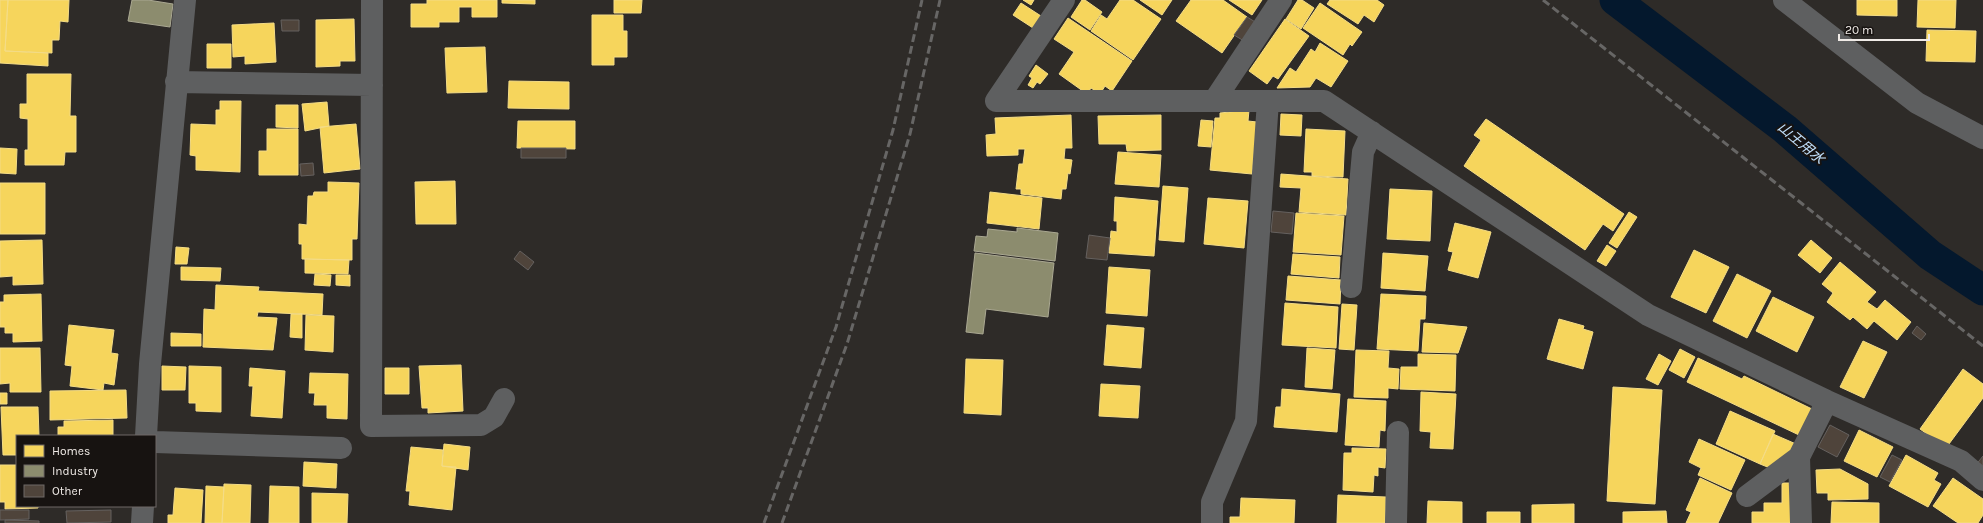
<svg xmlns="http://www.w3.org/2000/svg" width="1983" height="523" font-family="Karla,'Noto Sans JP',sans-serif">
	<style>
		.homes { fill: #f6d55c; stroke: #f4dc86 }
		.industry { fill: #8c8c6e; stroke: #aaa892 }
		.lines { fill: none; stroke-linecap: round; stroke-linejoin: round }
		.canal { stroke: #04182d; stroke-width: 31 }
		.building { fill: #4f443b; stroke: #65615f }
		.street { stroke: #5e5f60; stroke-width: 22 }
		.rail { stroke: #676665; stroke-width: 3; stroke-dasharray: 8 4; stroke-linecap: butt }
		.labels { text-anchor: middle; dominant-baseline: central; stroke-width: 4; stroke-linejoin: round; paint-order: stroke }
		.water-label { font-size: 14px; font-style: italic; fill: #c1e0fc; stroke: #171311 }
	</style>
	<rect width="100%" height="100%" fill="#2e2b28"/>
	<path class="homes" d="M0,0H8L5,51L48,53V66L0,63Z
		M8,0H69L68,22L60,21L59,40H52V53L5,51Z
		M427,0H497V17H472V7H459V22H439V27H411V4H427Z
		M502,0H535V4L502,3Z
		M614,0H642L641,13H614Z
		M1023,0H1034L1031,5Z
		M1082,0H1085L1102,12L1090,30L1071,17Z
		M1120,0H1133L1161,19L1133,60L1091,31L1101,15L1107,19Z
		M1140,0H1172L1162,15Z
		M1191,0H1223L1247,17L1222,53L1176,21Z
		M1229,0H1262L1252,15Z
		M1298,0H1302L1314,8L1301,29L1286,19Z
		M1330,0H1377L1384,5L1374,22L1364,15L1358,24L1327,4Z
		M1857,0H1897V16L1857,15Z
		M1918,0H1956L1955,28L1917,27Z
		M1021,3L1041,16L1033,28L1013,15Z
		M1320,3L1362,32L1352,46L1350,44L1343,55L1303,28Z
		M592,15H623V31H627V57H614V65H592Z
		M1068,18L1132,61L1112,91L1105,86L1100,94L1091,88L1087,94L1059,74L1074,52L1054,39Z
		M354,19L355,61H340V66L316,67V20Z
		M1285,19L1309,36L1278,79L1273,76L1267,84L1249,71Z
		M274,23L276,62L245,64V56L233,57L232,25Z
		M1927,30L1976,31L1975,62L1926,61Z
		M1320,43L1348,61L1331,87L1316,78L1310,87L1277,88L1290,68L1296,72L1311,49L1315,52Z
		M207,44H231V68H207Z
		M485,47L487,92L447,93L445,48Z
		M1036,65L1048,74L1040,84L1037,82L1033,88L1028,85L1032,78L1029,76Z
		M27,74H71L70,116H76V152H65L64,165H25V150H28V119L20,118V104H27Z
		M509,81L569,82V109L508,108Z
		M220,101H241L240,172L196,170V156L190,155L191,124L216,125V110H220Z
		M327,102L329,126L305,131L302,104Z
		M276,105H298V128L276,127Z
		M1249,110L1248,121L1257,122L1252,174L1210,170L1215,118H1220V113Z
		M1281,114L1302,115L1301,136L1280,135Z
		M1071,115L1072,148H1065L1064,159L1072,160L1070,174L1068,173L1066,189H1062L1061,199L1021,194V189H1016L1019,164H1023L1025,149H1018V155L987,156L986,135L996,134L995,118Z
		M1161,115V150L1127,151L1126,144H1099L1098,116Z
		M1486,119L1624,214L1613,231L1603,224L1585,250L1464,166L1481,140L1474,135Z
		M1201,120L1213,121L1211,147L1198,146Z
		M518,121H575V149L517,148Z
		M356,124L360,169L324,173L320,127Z
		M267,129H298V175H259V151H267Z
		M1306,129L1345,131L1343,177L1312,176V172H1304Z
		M0,148L17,149L16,174L0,173Z
		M1118,152L1161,155L1159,187L1115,184Z
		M1281,174L1348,179L1346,215L1299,212L1301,188L1280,187Z
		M455,181L456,224H416L415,182Z
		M328,182L359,183L357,239H352V260L302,259V244H299V224L307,225L308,196H313L314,192H328Z
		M0,183H45V234H0Z
		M1163,186L1188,188L1184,242L1159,240Z
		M1390,189L1432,191L1430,241L1387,239Z
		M990,192L1042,198L1039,229L987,223Z
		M1115,197L1158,201L1154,256L1109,253L1111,231L1117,232V221H1114Z
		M1208,198L1248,201L1244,248L1204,244Z
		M1629,212L1637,217L1617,248L1609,243Z
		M1296,213L1344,216L1341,255L1293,252Z
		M1455,223L1491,232L1478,278L1448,270L1453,252L1448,251Z
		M42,240L43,284L13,285V276L0,277V241Z
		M1811,240L1832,258L1820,273L1798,255Z
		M1607,245L1616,251L1606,266L1597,261Z
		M176,247L189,248L187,264H175Z
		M1694,250L1729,267L1706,313L1671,297Z
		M1383,253L1428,256L1425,291L1381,288Z
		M1293,254L1340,257L1339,278L1291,274Z
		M305,259L349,260L348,274L305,273Z
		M1840,262L1876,292L1867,302L1877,309L1885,300L1911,322L1897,340L1874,321L1867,329L1853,317L1850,320L1827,302L1833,293L1822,284Z
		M181,267L221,268L220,281L181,280Z
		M1109,267L1150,270L1147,316L1106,313Z
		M315,274L331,275L330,286L314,285Z
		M1737,274L1771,291L1747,338L1713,321Z
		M336,275H350V286L336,285Z
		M1288,276L1341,280L1340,304L1286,300Z
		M216,285L259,287L258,291L323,294L322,315L258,312L257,317L277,318L273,350L203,347L204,309L215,310Z
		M41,294L42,341L13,342V333H5V327H0V302H4V295Z
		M1381,294L1426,296L1425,319H1420L1418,351L1377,349Z
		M1773,297L1814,317L1797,352L1756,331Z
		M1285,303L1338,307L1336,348L1282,345Z
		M1342,304L1357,305L1354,350L1339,349Z
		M291,314H302V338L290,337Z
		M306,315L334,316L333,352L305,350Z
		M1559,319L1584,326L1583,329L1593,332L1583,369L1547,359Z
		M1424,323L1467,327L1458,353L1422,352Z
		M69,325L114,330L111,353L118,354L114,385L104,383L103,390L70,386L72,366L65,365Z
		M1107,325L1144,328L1141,368L1104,365Z
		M171,333L201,334V346H171Z
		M1863,341L1887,352L1864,398L1840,387Z
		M0,348H40L41,392H10V383L0,384Z
		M1307,348L1335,350L1332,389L1305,387Z
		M1680,349L1695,357L1684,378L1669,370Z
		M1356,350L1389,351L1388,368L1399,369L1398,389L1388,388V398L1354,397Z
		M1418,354L1456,355L1455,391L1400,389L1401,367H1418Z
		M1659,354L1671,361L1658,385L1646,379Z
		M1698,358L1742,379L1744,376L1812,409L1799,435L1687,382Z
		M966,359L1003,360L1001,415L964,413Z
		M461,365L463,411L428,413V408H422L419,366Z
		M162,366L186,367L185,390H162Z
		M189,366L221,367V412L196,411V403H189Z
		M250,368L285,371L282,418L251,416L253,386H249Z
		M385,368H409V394H385Z
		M1963,369L1983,384V398L1946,448L1920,429Z
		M310,373L348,374L347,419L327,418V405H314L315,393H309Z
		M1101,384L1140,386L1138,418L1099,416Z
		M1613,387L1662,390L1655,504L1607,501Z
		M1282,389L1340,394L1337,432L1274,427L1276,407H1281Z
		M126,390L127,418L50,420V391Z
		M1421,392L1456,394L1453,449L1430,448L1431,432L1420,431Z
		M0,393H7V404H0Z
		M1348,399L1386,401L1385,431L1380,430L1379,447L1345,445Z
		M1,407H38L39,436H17V455H3Z
		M1730,411L1775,431L1760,464L1716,444Z
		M113,420V436H58V427H64V421Z
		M1859,430L1893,447L1877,477L1844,461Z
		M1773,434L1796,444L1794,448L1770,468L1760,464Z
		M1699,439L1745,460L1731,490L1698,475L1701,468L1689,462Z
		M444,444L470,447L468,470L442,466Z
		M411,447L443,450L442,466L456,467L452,510L409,505L410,491H406Z
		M1352,448L1386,449L1385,468L1378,467V476L1374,475L1373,492L1343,490L1344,453H1352Z
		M1906,455L1938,473L1934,480L1941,484L1928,507L1889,486Z
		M304,462L337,464L336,488L303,486Z
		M0,465H17V506H38V508L5,509V502H0Z
		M1840,469L1868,484V499L1828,500V493H1817L1816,470Z
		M1700,478L1732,493L1718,523H1686L1691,512L1686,510Z
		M1953,478L1983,499V515L1978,523H1958L1933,506Z
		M1782,483H1790L1791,523H1752V512H1764V503H1782Z
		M224,484L251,485L250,523H222Z
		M206,486L224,487L222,523H205Z
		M270,486L299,487V523H269Z
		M175,488L203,490L201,523H168V515H173Z
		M312,493L348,494L347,523H312Z
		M1338,495L1386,497L1385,523H1337Z
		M1241,498L1295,500L1294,523H1230V517H1240Z
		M1428,501L1462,502V523H1427Z
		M1832,502L1879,503V523H1831Z
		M1574,504V523H1532V505Z
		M1666,511L1667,523H1623V512Z
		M1487,512H1520V523H1487Z"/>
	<path class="industry" d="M132,0H148L173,4L170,27L128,21Z
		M1017,228L1058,233L1055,261L974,251L976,236L987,237L988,229L1017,232Z
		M975,253L1054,263L1048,317L986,309L983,334L966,332Z"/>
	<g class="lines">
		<path class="canal" d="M1615,0L1785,129L1930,255L1983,290"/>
	</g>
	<path class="building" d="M1247,17L1257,23L1244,41L1234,35Z
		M281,20H299V31H282Z
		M521,148H566V158H521Z
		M313,163L314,175L301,176L300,164Z
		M1273,211L1294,213L1292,234L1271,232Z
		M1089,235L1110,238L1107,260L1086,258Z
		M520,251L534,262L528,270L514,259Z
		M1917,326L1926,334L1921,340L1912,333Z
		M1830,425L1849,435L1837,457L1818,447Z
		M1892,455L1902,460L1890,482L1880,477Z
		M1983,456V472L1975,466Z
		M0,510H29V519L0,520Z
		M111,510V522L67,523L66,511Z
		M5,520L39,521V523H5Z"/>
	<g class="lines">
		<path class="street" d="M372,0L371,426L481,425L494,417L504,399
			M1064,0L996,101H1324L1648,315L1827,401L1961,461L1983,480
			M1784,0L1917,103L1983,138
			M176,82L372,85
			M1214,101L1281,0
			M1351,287L1363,152L1372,132
			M146,436L150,364L185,0
			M155,442L341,448
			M1747,496L1799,457
			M142,523L143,506
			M1212,523V502L1246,421L1268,101
			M1396,523L1398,432
			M1801,523L1799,457L1827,401"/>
		<path class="rail" d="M1543,0L1983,346
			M764,523L836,327L893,130L922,0
			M782,523L847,344L910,134L940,0"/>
	</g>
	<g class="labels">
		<g class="water-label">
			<text transform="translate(1801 143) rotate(40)">山王用水</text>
		</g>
	</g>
	<rect x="16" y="435" width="140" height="72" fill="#171311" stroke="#6e6967"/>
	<rect x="24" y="445" width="20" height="12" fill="#f6d55c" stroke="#6e6967"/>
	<text x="52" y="455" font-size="12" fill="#f0ebe7">Homes</text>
	<rect x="24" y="465" width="20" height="12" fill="#8c8c6e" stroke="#6e6967"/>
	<text x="52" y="475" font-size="12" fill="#f0ebe7">Industry</text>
	<rect x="24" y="485" width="20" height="12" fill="#4f443b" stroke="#6e6967"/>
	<text x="52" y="495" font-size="12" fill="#f0ebe7">Other</text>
	<path d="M1839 34v6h90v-6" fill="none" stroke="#f0ebe7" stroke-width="2"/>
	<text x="1845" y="34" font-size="12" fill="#f0ebe7" stroke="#171311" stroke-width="3" paint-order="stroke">20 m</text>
</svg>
